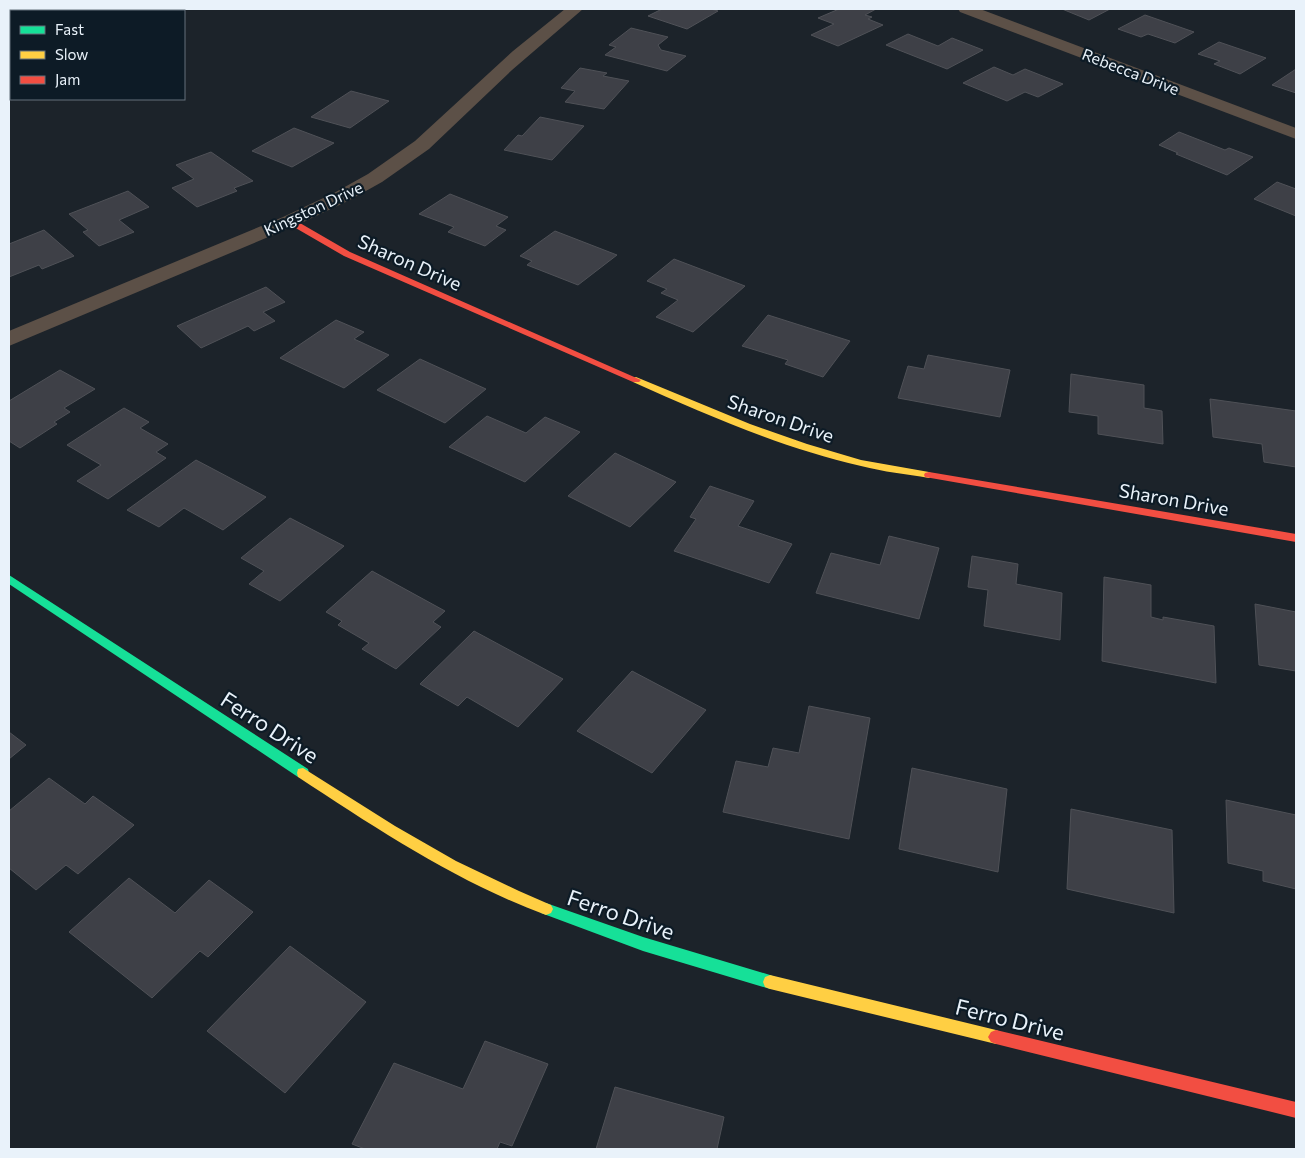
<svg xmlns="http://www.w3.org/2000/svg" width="1305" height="1158" font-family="Commissioner,sans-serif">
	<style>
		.building { fill: #3e4047; stroke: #4f5157 }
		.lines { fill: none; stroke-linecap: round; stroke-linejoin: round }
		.street { fill: #5c5047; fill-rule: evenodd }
		.fast { fill: #16e098; fill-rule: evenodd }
		.slow { fill: #ffcf43; fill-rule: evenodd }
		.jam { fill: #f24e42; fill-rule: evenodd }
		.labels { text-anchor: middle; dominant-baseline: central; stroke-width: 4.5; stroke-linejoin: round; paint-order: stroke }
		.far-street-label { font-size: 16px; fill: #e9f2fa; stroke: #0d1b26 }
		.street-label { font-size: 19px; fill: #e9f2fa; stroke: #0d1b26 }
		.near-street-label { font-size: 22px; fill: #e9f2fa; stroke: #0d1b26 }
	</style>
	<rect width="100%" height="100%" fill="#1c232a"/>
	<path class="building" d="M662,9H711L718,11L687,29L648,16Z
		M839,9H876L865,15L872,17L868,19L883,25L838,46L811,35L834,24L818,18Z
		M1062,9H1110L1089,20Z
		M1145,15L1194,32L1175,43L1148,34L1141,37L1118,29Z
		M631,28L668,37L658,45L661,50L686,56L667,71L605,55L616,47L609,45Z
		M908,34L938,46L952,38L983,50L947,69L886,45Z
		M1219,42L1266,58L1240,74L1214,64L1220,61L1198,54Z
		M994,67L1013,75L1025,69L1063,84L1038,97L1025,92L1007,101L963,83Z
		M580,68L607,73L603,76L629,81L604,109L565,102L575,91L561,88Z
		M1296,69V93L1272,85Z
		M351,91L389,101L350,128L311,117Z
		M540,117L584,126L552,160L504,150L518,135L522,136Z
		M294,128L334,143L292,167L252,151Z
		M1179,132L1225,150L1229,148L1253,157L1227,175L1176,154L1178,153L1159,145Z
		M211,152L253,181L234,188L237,191L197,207L172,188L194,179L176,165Z
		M1277,182L1296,189V216L1254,199Z
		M128,191L149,207L119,220L134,232L99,246L83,232L88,230L69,214Z
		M450,194L508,217L496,226L506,230L485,246L448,232L454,227L419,214Z
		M44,230L74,256L42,269L39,265L9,277V244Z
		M555,231L617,255L578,285L527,265L532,261L520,256Z
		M674,259L745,286L693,332L656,317L678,300L661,293L667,289L647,281Z
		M266,287L285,302L263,312L275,321L254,331L248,326L201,348L177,326Z
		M768,315L850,341L823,377L785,364L788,360L742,346Z
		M336,320L364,332L354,339L389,355L344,388L280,358Z
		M928,355L1010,370L1000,417L898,398L908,366L924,369Z
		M420,359L486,389L445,423L377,390Z
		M60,370L95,389L64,408L70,412L54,422L57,424L20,448L9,441V401Z
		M1071,374L1144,385V408L1162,411L1163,444L1098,434V416L1069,412Z
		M1210,399L1296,411V467L1264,462L1262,444L1213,437Z
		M124,408L149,422L140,428L168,444L156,452L166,458L108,499L77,481L101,465L67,445Z
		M487,416L526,433L545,417L580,432L525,482L449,447Z
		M615,453L676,482L630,527L568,496Z
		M196,460L266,497L223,530L184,508L159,527L127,510Z
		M710,486L754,501L738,526L792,544L769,583L674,551L696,519L690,517Z
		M290,518L344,546L280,601L249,584L264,571L241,558Z
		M889,536L939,548L919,619L816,593L831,553L880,565Z
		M972,556L1018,564L1016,584L1062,593L1060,640L984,626L988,590L968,587Z
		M372,571L445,611L433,622L441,627L396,669L362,649L369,643L338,625L342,621L326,612Z
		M1104,577L1151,585V617L1163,620V617L1214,626L1216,683L1102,661Z
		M1255,604L1296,612V671L1259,665Z
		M474,631L563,679L518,727L467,697L458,706L420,684Z
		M632,671L706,710L652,773L577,731Z
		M809,706L870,718L849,839L723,812L736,761L768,767L773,748L799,753Z
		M9,732L26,745L9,759Z
		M912,768L1007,789L998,872L899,849Z
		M49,778L85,804L93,796L134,825L78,874L66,865L36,890L9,868V811Z
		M1226,800L1296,815V895V889L1263,881V871L1228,863Z
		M1071,809L1172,830L1174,913L1067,889Z
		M129,878L175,913L209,880L253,912L208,957L200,951L152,998L69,932Z
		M290,946L366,1002L285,1093L207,1031Z
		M485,1041L548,1064L512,1146L500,1142L497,1149H365L352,1144L394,1063L463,1089Z
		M615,1087L724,1117L717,1149H596Z"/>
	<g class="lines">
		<path class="street" d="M565,9H583L512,70L429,149L382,182L348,201L297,225L9,346V331L283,217L334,193L368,174L415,141L513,51Z
			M958,9H980L1296,128V139L960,12Z"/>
		<path class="fast" d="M9,575L308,769L309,773L308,777L303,778L298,777L9,584Z
			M546,903L643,937L770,975L775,977L777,982L775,987L770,989L643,951L541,913L539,909L541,905Z"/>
		<path class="slow" d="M636,377L750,424L807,444L861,460L929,472L934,475L929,478C906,474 884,472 861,466C782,448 707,415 633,382V378Z
			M303,768L395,826L456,861L519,891L551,905L553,909L551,913L546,915C457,882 377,829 298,777L297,773L298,769Z
			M770,975L996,1030L1001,1032L1004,1037L1001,1042L996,1044L770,989L765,987L763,982L765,977Z"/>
		<path class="jam" d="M287,219H293L350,252L641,380L639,382H633L344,256L287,223Z
			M929,472L1296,534V542L925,477L924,475L925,473Z
			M996,1030L1296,1102V1118L996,1044L991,1042L988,1037L991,1032Z"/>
	</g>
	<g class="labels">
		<g class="far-street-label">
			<text transform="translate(1131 71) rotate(21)">Rebecca Drive</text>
			<text transform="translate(313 208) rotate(-25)">Kingston Drive</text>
		</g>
		<g class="street-label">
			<text transform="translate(410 262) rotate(24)">Sharon Drive</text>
			<text transform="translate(781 418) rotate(19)">Sharon Drive</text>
			<text transform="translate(1174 499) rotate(10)">Sharon Drive</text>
		</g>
		<g class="near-street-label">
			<text transform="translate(270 727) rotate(33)">Ferro Drive</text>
			<text transform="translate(621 914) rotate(19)">Ferro Drive</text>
			<text transform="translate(1010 1019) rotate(14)">Ferro Drive</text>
		</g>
	</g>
	<rect width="1305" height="1158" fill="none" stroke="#e9f2fa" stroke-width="20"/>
	<rect x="10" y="10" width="175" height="90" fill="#0d1b26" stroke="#65717b"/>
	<rect x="20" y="26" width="25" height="8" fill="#16e098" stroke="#65717b"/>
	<text x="55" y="35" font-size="15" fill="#e9f2fa">Fast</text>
	<rect x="20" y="51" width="25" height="8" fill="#ffcf43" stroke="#65717b"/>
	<text x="55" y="60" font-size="15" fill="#e9f2fa">Slow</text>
	<rect x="20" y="76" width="25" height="8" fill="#f24e42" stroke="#65717b"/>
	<text x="55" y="85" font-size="15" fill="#e9f2fa">Jam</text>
</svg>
